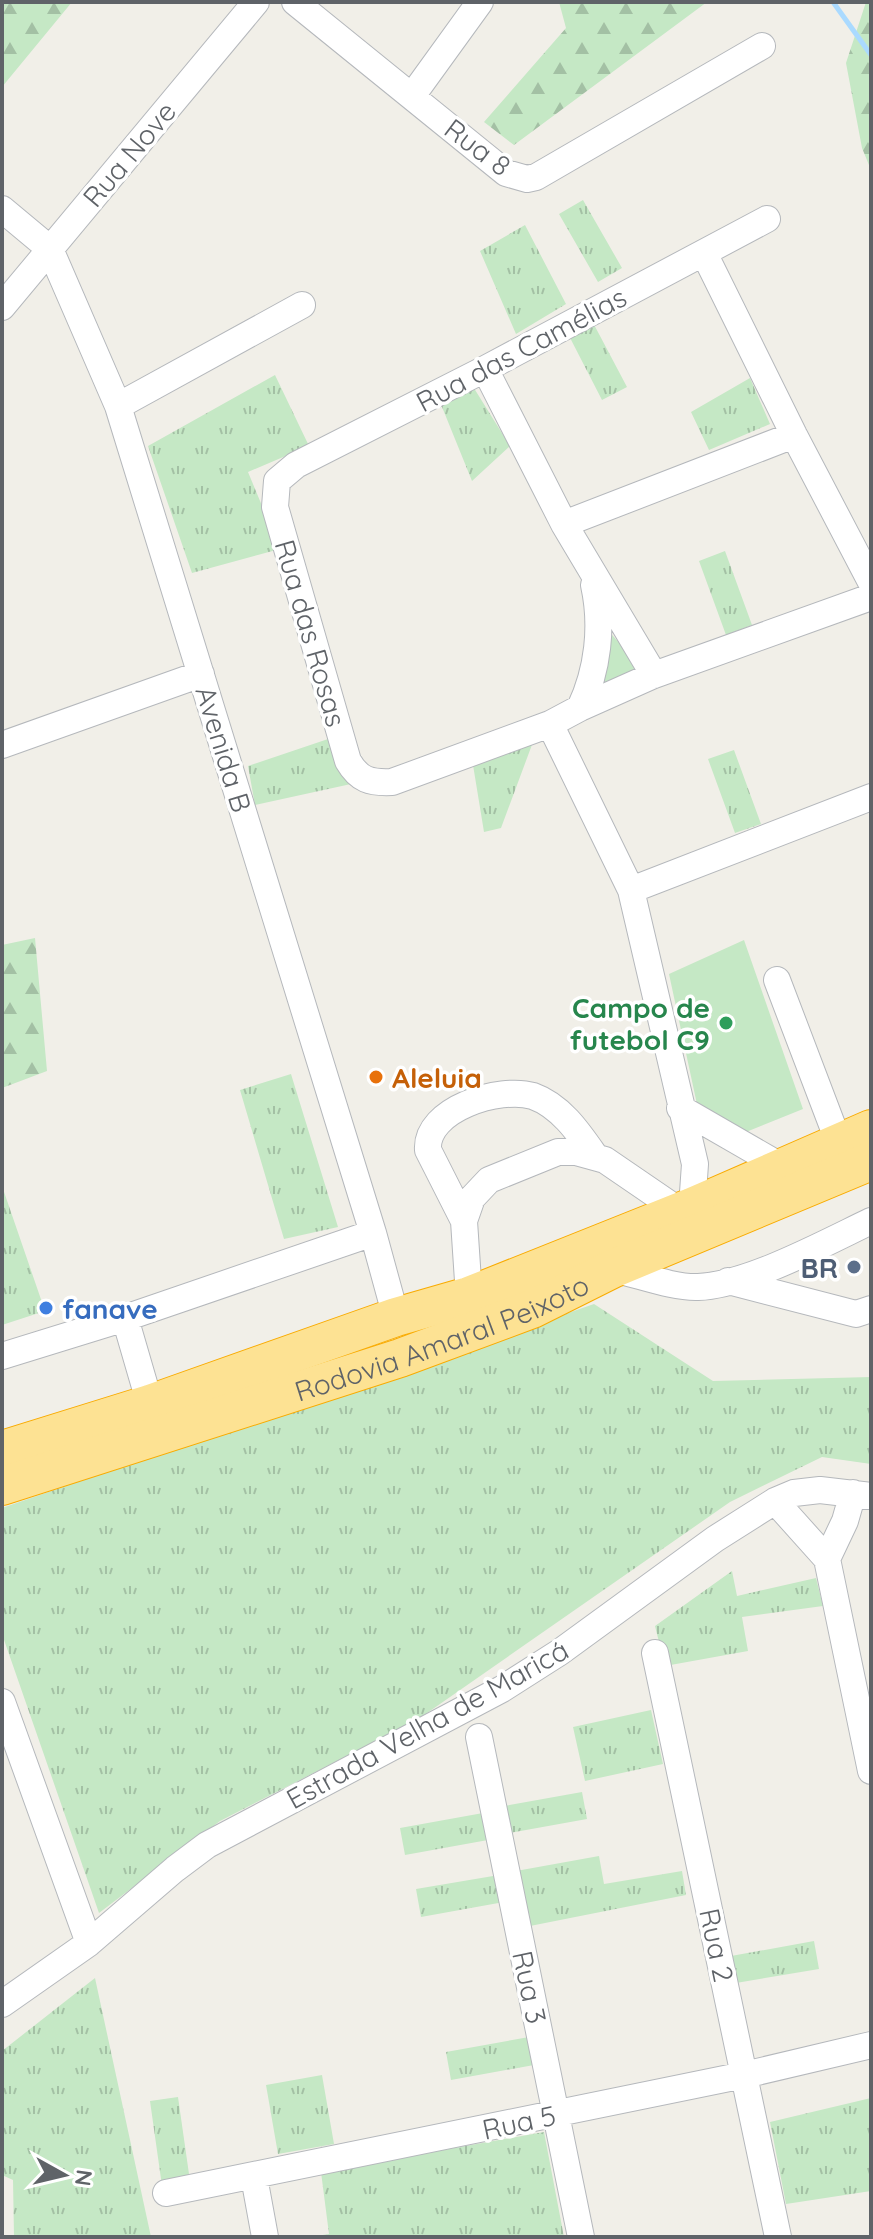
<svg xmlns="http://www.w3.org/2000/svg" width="873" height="2239" font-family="Quicksand,sans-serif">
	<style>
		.grass { fill: url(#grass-tufts) }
		.forest { fill: url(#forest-firs) }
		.green { fill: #c5e8c5 }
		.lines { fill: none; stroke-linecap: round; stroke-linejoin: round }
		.stream { stroke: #aadaff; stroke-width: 5 }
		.minor-casing { stroke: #b5b8bc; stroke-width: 28 }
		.highway-casing { stroke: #f9ab00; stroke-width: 40 }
		.minor { stroke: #fff; stroke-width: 26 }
		.highway { stroke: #fde293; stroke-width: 38 }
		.leisure-dot { fill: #2e9e5b; stroke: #fff; stroke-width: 3 }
		.food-dot { fill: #e8710a; stroke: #fff; stroke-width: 3 }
		.service-dot { fill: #5c6f8a; stroke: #fff; stroke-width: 3 }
		.shop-dot { fill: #3f7fe0; stroke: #fff; stroke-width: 3 }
		.labels { text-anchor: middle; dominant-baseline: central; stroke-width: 7; stroke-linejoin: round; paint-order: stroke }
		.street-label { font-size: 28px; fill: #5f6368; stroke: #fff }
		.leisure-label { font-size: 28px; font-weight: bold; fill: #27864d; stroke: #fff; text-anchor: end }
		.food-label { font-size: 28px; font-weight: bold; fill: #c56008; stroke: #fff; text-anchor: start }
		.service-label { font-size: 28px; font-weight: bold; fill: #4e5e75; stroke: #fff; text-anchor: end }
		.shop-label { font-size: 28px; font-weight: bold; fill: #366cbe; stroke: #fff; text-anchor: start }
	</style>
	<defs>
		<pattern id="grass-tufts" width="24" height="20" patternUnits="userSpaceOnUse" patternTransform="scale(2)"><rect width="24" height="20" fill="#c5e8c5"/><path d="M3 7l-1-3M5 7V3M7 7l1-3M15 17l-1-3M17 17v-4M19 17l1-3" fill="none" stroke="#a3c0a4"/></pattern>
		<pattern id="forest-firs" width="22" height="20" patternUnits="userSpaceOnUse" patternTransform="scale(2)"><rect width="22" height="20" fill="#c5e8c5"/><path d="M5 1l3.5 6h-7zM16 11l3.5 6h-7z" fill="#a3c0a4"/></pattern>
	</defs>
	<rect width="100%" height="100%" fill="#f1efe8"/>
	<path class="grass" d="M583,200L622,268L598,282L559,214Z
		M525,225L566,304L516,334L480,251Z
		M590,317L627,387L602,400L566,330Z
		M275,375L309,446L248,472L280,549L192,573L148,446Z
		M750,378L770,424L709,450L691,412Z
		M472,385L510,446L472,481L440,402Z
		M725,551L752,625L726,635L699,561Z
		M331,738L351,784L255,805L248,766Z
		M533,742L501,828L484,832L473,765Z
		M734,750L761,824L735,833L708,759Z
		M291,1074L338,1227L284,1239L240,1090Z
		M2,1186L45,1311L2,1325Z
		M594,1304L713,1381L871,1377V1464L822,1457L730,1502L417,1720L220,1821L99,1913L2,1634V1508Z
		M732,1571L737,1596L816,1578L823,1606L742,1617L748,1651L665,1666L655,1626Z
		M651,1710L663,1764L585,1781L573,1727Z
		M582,1792L587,1819L504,1834L499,1807Z
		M483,1813L488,1840L405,1855L400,1828Z
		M599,1856L604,1884L682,1871L686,1895L530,1926L516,1871Z
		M499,1875L504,1902L421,1917L416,1889Z
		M814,1941L819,1969L736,1983L731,1956Z
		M95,1978L151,2237H14L13,2180L2,2175V2051Z
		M529,2037L534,2065L451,2080L446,2052Z
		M322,2075L334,2144L278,2154L266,2085Z
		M178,2097L190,2181L162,2186L150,2101Z
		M871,2098V2191L786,2204L770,2122Z
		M544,2132L564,2237H310L329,2234L321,2172Z"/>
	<path class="forest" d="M2,2H72L2,87Z
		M559,2H707L514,145L484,122L566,28Z
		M866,2H871V170L862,148L846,63Z
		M35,938L47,1071L2,1088V945Z"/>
	<path class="green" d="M603,625L634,659L636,677L595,693Z
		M744,940L803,1109L741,1134L698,1109L669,974Z"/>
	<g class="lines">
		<path class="stream" d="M833,2L871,55"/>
		<g class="minor-casing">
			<path id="minor" d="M295,2L506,173L527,179L536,177L762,46
				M412,96L480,2
				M2,209L50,249L118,406L373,1233L396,1317
				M767,219L485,369L296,465L277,481L275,507L348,761C359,780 370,783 392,782L550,724L580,708L654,675L871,597
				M704,253L794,435L871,582
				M2,307L256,2
				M485,369L564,524L654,675
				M118,406L302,305
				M564,524L794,435
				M580,708C598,670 603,626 594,585
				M550,724L631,890L695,1164L692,1207
				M2,745L201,674
				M631,890L871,797
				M777,980L839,1143
				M680,1108L784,1168
				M464,1221L428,1150C425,1109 500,1086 533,1096C561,1106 579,1133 595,1156
				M612,1269C637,1274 673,1288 698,1287C748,1285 825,1243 871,1221
				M728,1281L856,1314L871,1309
				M469,1296L464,1221L472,1198L489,1180L558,1152H576L605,1160L681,1212
				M125,1318L150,1404
				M2,1356L125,1318L373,1233
				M775,1501L827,1559L845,1521L853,1493
				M827,1559L871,1771
				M655,1653L778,2237
				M2,1702L89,1943
				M479,1737L581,2237
				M2,2004L89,1943L175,1869L207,1845L502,1689L560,1652L715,1539L775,1501L794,1493L820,1490L871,1496
				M254,2177L265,2237
				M166,2193L744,2075L871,2045"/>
		</g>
		<g class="highway-casing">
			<g id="highway">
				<path d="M2,1450L150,1404L396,1317L469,1296L692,1207L871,1129"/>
				<path id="s1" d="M2,1486L400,1358L532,1309L612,1269L871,1161"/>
			</g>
		</g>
		<use href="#minor" class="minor"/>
		<use href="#highway" class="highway"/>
	</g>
	<circle class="leisure-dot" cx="726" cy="1023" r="8"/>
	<circle class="food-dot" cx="376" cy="1077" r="8"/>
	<circle class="service-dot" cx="854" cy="1267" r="8"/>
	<circle class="shop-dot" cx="46" cy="1308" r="8"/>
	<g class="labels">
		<g class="street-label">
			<text transform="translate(478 147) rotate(37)">Rua 8</text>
			<text transform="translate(129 154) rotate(-50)">Rua Nove</text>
			<text transform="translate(521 349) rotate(-28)">Rua das Camélias</text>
			<text transform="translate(311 633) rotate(74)">Rua das Rosas</text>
			<text transform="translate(224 749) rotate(73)">Avenida B</text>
			<text stroke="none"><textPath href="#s1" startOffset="464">Rodovia Amaral Peixoto</textPath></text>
			<text transform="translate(427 1724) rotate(-29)">Estrada Velha de Maricá</text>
			<text transform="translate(717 1945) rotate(78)">Rua 2</text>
			<text transform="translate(530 1987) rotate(78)">Rua 3</text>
			<text transform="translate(519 2122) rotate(-12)">Rua 5</text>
		</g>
		<g class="leisure-label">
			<text x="710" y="1007">Campo de<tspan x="710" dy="32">futebol C9</tspan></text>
		</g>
		<g class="food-label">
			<text x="392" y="1077">Aleluia</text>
		</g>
		<g class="service-label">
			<text x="838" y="1267">BR</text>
		</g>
		<g class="shop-label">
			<text x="62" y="1308">fanave</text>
		</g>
	</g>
	<rect width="873" height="2239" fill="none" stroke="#5f6368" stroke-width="8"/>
	<g transform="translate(64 2175) rotate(98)" stroke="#ffffff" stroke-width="6" paint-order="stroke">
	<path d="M0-6L14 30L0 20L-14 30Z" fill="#5f6368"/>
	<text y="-12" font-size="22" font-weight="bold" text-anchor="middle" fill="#5f6368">N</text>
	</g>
</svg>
